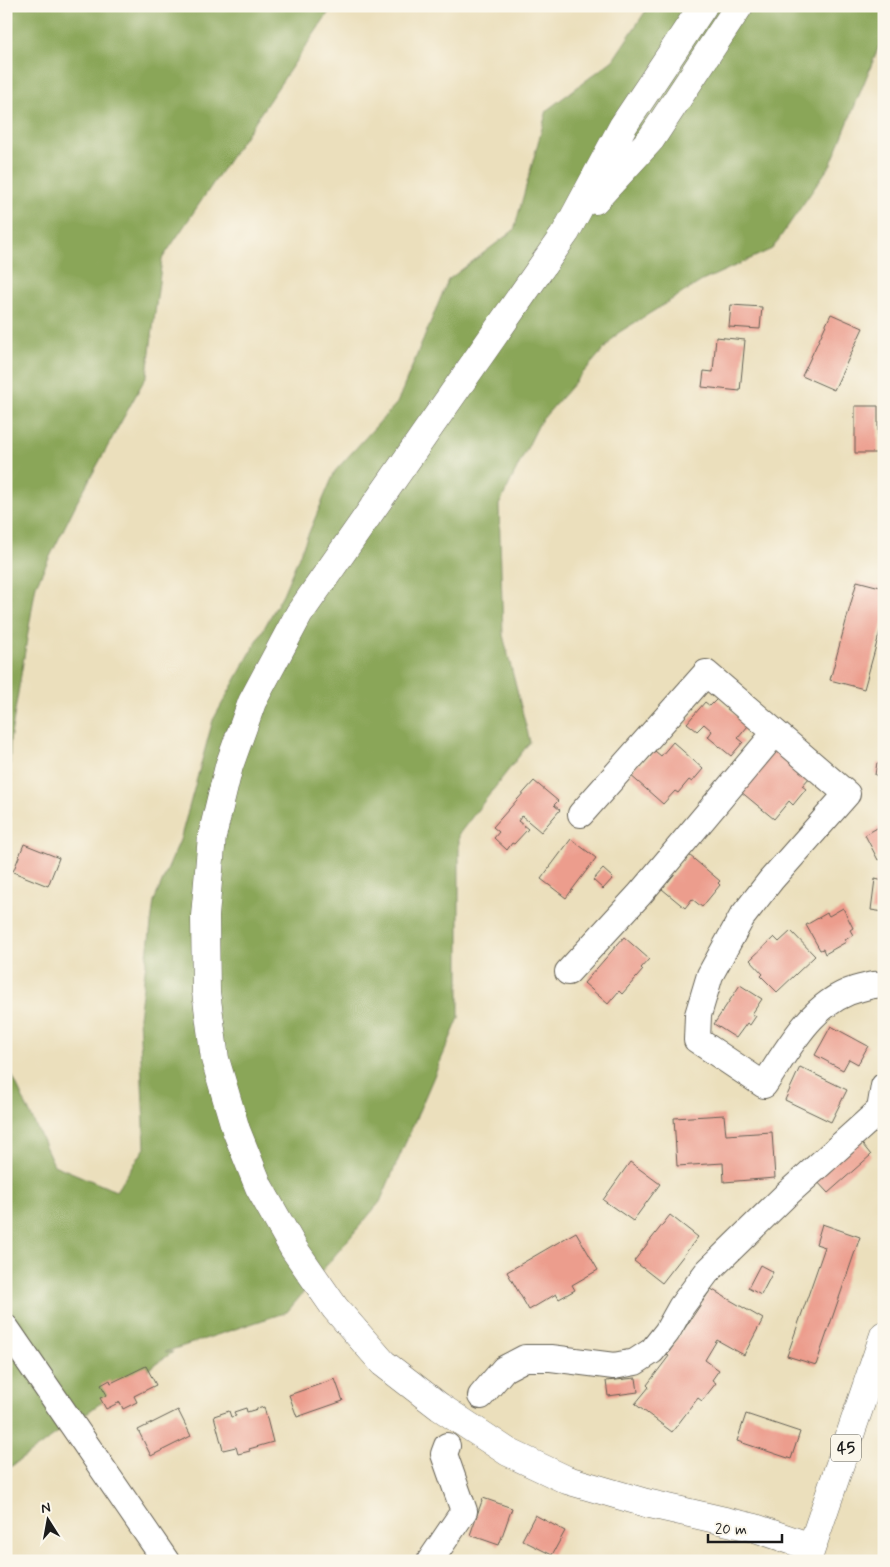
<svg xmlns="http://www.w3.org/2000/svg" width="890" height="1567" font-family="Mynerve,sans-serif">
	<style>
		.forest { fill: #8aa659; stroke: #53613a }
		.building { fill: #ec9d8d }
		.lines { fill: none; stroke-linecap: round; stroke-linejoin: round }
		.street-casing { stroke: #646054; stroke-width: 28 }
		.highway-casing { stroke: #646054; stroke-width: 29 }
		.street { stroke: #fff; stroke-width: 26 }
		.highway { stroke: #fff; stroke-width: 28 }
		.labels { text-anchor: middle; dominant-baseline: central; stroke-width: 4; stroke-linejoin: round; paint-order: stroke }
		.shield { fill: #fbf7ec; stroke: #5f5e5a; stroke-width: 1 }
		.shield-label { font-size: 16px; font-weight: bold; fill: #1c1c1c }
	</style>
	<rect width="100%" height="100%" fill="#fbf7ec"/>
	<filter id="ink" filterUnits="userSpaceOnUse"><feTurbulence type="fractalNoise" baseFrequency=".02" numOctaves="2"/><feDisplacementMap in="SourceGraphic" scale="10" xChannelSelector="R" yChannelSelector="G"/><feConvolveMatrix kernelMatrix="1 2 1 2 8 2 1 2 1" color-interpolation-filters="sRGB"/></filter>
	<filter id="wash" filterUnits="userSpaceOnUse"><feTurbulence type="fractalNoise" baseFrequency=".0096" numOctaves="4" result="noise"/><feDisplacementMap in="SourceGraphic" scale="20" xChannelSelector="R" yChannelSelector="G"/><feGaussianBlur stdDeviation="1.12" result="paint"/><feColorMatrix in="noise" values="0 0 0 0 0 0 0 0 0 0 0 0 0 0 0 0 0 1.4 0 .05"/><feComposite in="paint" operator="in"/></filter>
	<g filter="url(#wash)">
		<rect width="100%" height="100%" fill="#ebdfbc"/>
		<path class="forest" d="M6,6H333L162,259L147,375L77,502L36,585L10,741L9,835L6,871Z
			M649,6H884V34L831,164L772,249L702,281L618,333L540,422L499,505L503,635L530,742L459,834V1018L380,1202L287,1312L165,1352H173L6,1470V1062L54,1165L116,1191L145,1148L139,1017L154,901L180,840L213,720L283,594L335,471L397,403L448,280L514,230L547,110L613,60Z"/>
		<g id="blocks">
			<path class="building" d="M731,305L762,307L760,329L729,327Z
				M831,314L863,328L834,390L802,376Z
				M716,337L745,340L740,391L702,387L704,371L713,372Z
				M855,406H878V453H855Z
				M857,581L884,588V617L864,689L830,680Z
				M717,699L748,726L738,738L743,742L731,756L708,737L712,731L704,724L697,731L687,723L705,702L710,706Z
				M673,742L703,769L692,782L689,780L678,793L675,791L663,804L629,774L639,763L642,765L655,751L661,756Z
				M776,748L810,777L802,786L806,789L793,805L789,801L774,819L740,791Z
				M877,763L884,764V777L875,775Z
				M534,781L558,801L554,805L560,810L541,832L522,816L518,821L528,829L514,844L512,843L507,850L494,838L499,832L493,827Z
				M884,824V857L878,860L865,835Z
				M571,839L596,858L566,898L541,879Z
				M24,844L59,858L48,886L13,872Z
				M689,855L720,881L718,883L720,885L702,907L692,899L685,908L662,889Z
				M603,869L613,878L603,889L593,880Z
				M875,879L884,881V912L871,910Z
				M843,908L853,928L850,930L853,935L845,940L846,942L825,954L823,949L820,950L806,925L827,913L829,916Z
				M791,931L815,956L777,992L761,976L763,974L750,960L774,937L779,942Z
				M624,937L649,959L641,968L643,970L622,994L619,991L608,1004L584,983Z
				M740,985L762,999L752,1014L756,1016L750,1025L747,1023L736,1038L714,1024Z
				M831,1026L868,1046L858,1064L849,1059L843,1070L815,1055Z
				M800,1067L847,1090L831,1122L785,1100Z
				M724,1115L726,1135L772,1132L775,1178L724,1182L723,1163L677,1166L674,1118Z
				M859,1140L871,1155L828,1193L815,1179Z
				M630,1162L660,1184L633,1221L603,1200Z
				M670,1215L698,1237L662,1283L634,1261Z
				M822,1224L860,1237L816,1365L787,1356L825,1247L816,1244Z
				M576,1232L598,1270L572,1285L575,1290L559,1299L556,1294L529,1310L507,1272Z
				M760,1265L773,1272L761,1295L748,1288Z
				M711,1289L763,1319L744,1355L717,1340L705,1360L719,1370L712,1380L716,1383L702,1401L698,1398L672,1432L635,1404L649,1387L647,1385L669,1356L667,1355Z
				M146,1366L156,1385L134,1396L137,1402L123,1409L120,1402L106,1409L100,1398L107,1395L101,1385L110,1380L111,1383Z
				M636,1378L638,1392L608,1396L606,1381Z
				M335,1379L343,1401L297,1417L289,1395Z
				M264,1407L273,1442L249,1449L250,1451L238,1454L236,1447L223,1450L214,1416L229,1411L231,1417L236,1416L234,1412L246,1408L247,1412Z
				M178,1410L191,1436L151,1456L138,1430Z
				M746,1414L800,1432L791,1459L737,1441Z
				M483,1498L512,1508L499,1545L470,1535Z
				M535,1515L565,1531L552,1555L522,1540Z"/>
		</g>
	</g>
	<g filter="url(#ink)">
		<use href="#blocks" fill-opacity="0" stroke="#646054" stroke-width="1"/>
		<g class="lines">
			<g class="street-casing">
				<path id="street" d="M581,814L706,673L847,794L771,880L742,917L710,975L698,1015L697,1040L764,1085C789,1048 813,999 861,988C869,986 876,983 884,986
					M568,972L640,894L775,733
					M880,1110L884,1086
					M6,1328L166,1561
					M481,1396L504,1369L525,1358H551L614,1366L635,1362L652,1351L667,1332L681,1307L707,1272L787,1194L880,1110L884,1111
					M430,1561L464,1511L444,1454L447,1446"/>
			</g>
			<g class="highway-casing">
				<path id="highway" d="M703,6L623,126L566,232L299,614L252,702L229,766L212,836L205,916L206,992L215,1059L236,1130L259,1187L294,1249L335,1308L383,1363L440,1407L508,1452L567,1480L646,1503L755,1528L811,1547
					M595,200L651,139L739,6
					M807,1561L884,1335"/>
			</g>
			<use href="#street" class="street"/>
			<use href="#highway" class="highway"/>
		</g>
	</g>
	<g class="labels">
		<rect class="shield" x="831" y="1434.5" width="30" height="27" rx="4"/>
		<g class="shield-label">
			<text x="846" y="1448">45</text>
		</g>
	</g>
	<rect width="890" height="1567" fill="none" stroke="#fbf7ec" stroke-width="25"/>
	<g transform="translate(48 1520) rotate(349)" stroke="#fbf7ec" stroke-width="4" paint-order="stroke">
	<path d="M0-4L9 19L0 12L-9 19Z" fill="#1c1c1c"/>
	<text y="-8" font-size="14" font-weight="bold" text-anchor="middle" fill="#1c1c1c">N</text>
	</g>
	<path d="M708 1534v8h74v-8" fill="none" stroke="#1c1c1c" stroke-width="2.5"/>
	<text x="715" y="1534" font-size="15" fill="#1c1c1c" stroke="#fbf7ec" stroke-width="4" paint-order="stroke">20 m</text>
</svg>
